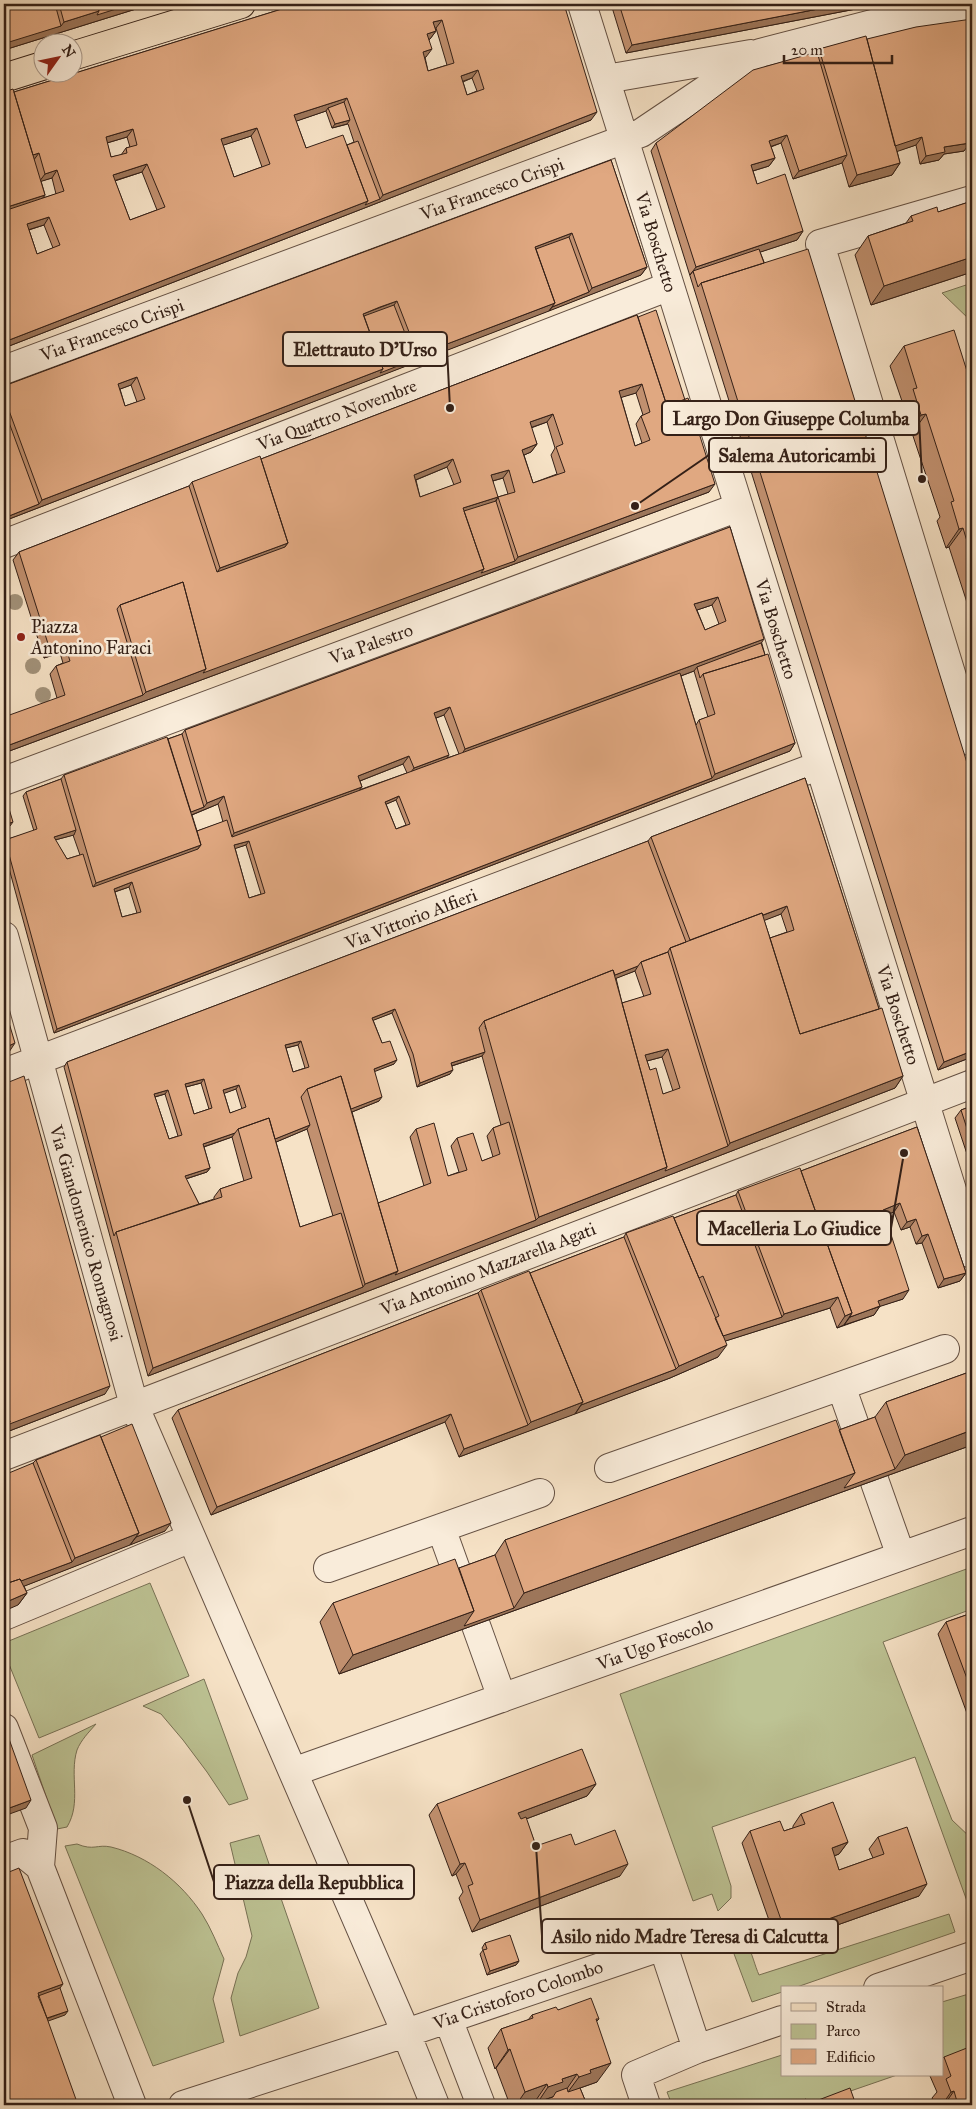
<svg xmlns="http://www.w3.org/2000/svg" width="976" height="2109" font-family="'IM FELL Great Primer',serif">
	<style>
		.green { fill: #bdc394; stroke: #787256 }
		.lines { fill: none; stroke-linecap: round; stroke-linejoin: round }
		.minor-casing { stroke: #645043; stroke-width: 30 }
		.major-casing { stroke: #342017; stroke-width: 30 }
		.minor { stroke: #f9ecda; stroke-width: 28 }
		.major { stroke: #f6e2c6; stroke-width: 28 }
		.tree { fill: #a2927a }
		.wall { fill: #c1906f; stroke: #342017; fill-rule: evenodd }
		.shaded-wall { fill: #9d765a; stroke: #342017 }
		.building { fill: #e0a881; stroke: #342017; fill-rule: evenodd }
		.poi-dot { fill: #8f2418; stroke: #f9ecda; stroke-width: 2 }
		.labels { text-anchor: middle; dominant-baseline: central; stroke-width: 5; stroke-linejoin: round; paint-order: stroke }
		.street-label { font-size: 18px; fill: #342017; stroke: #f9ecda }
		.poi-label { font-size: 18px; fill: #342017; stroke: #f9ecda; text-anchor: start }
		.leader { fill: none; stroke: #342017; stroke-width: 2 }
		.callout-dot { fill: #342017; stroke: #f9ecda; stroke-width: 2 }
		.callout { fill: #f9ecda; stroke: #342017; stroke-width: 2 }
		.callout-label { font-size: 19px; text-anchor: middle; font-weight: bold; fill: #342017 }
	</style>
	<rect width="100%" height="100%" fill="#f6e2c6"/>
	<filter id="stains"><feTurbulence type="fractalNoise" baseFrequency=".004" numOctaves="4"/><feColorMatrix values="0 0 0 0 .2 0 0 0 0 .09 0 0 0 0 .02 0 0 0 .5 -.17"/></filter>
	<radialGradient id="worn" r=".72"><stop offset=".6" stop-color="#630" stop-opacity="0"/><stop offset="1" stop-color="#630" stop-opacity=".3"/></radialGradient>
	<path class="green" d="M972,283V322L942,293Z
		M972,1567V1609L883,1642L952,1820L972,1839V1915L915,1757L712,1827L731,1886V1898L718,1911L712,1894L693,1901L620,1694Z
		M150,1583L189,1676L39,1738L4,1652V1643Z
		M204,1679L248,1799L229,1805L207,1772L183,1740L161,1714L143,1706Z
		M96,1724C89,1732 81,1740 77,1750C69,1776 82,1802 67,1827L57,1829L32,1755Z
		M259,1835L319,2008L240,2036L231,1998L238,1973L246,1957L252,1936L230,1843Z
		M77,1844C94,1851 97,1844 111,1847C148,1856 181,1882 202,1914C211,1928 217,1944 224,1959L213,1999L224,2042L153,2066L65,1846Z
		M949,1914L955,1932L794,1988H782V1992L752,2002L724,1927C748,1927 751,1957 759,1975Z
		M972,1993V2050L942,2060V2002Z
		M782,2055V2075H897L810,2105H672L667,2092Z"/>
	<g class="lines">
		<g class="minor-casing">
			<path id="minor" d="M582,4L972,1254
				M606,79L751,54
				M972,200L820,244L972,742
				M4,370L641,133L760,53L915,13L972,10
				M4,544L670,286
				M4,781L739,507
				M4,936L134,1405L406,2033L435,2105
				M4,1073L818,766
				M841,1386L901,1556
				M4,1456L972,1084
				M609,1468L945,1349
				M441,1528L502,1698
				M328,1568L540,1493
				M4,1616L191,1538
				M4,1728L43,1828L40,1867L132,2105
				M293,1772L972,1531
				M4,1860L23,1853L40,1867
				M878,1988L972,1956
				M448,2019L481,2105
				M183,2105L406,2033L663,1946L697,2049L782,2020
				M646,2105L636,2075L697,2049"/>
		</g>
		<g class="major-casing">
			<path id="major" d="M72,56L241,4
				M4,78L42,66"/>
		</g>
		<use href="#minor" class="minor"/>
		<use href="#major" class="major"/>
	</g>
	<g class="tree">
		<circle cx="15" cy="602" r="8"/>
		<circle cx="33" cy="666" r="8"/>
		<circle cx="43" cy="695" r="8"/>
	</g>
	<path class="wall" d="M4,4H152L4,50Z
		M298,4H564L591,120L4,348V92H14ZM435,28H436L447,65L428,71L425,57H426L429,40L430,39L436,31ZM472,78L477,91L467,95L463,82ZM326,111L332,128L348,124L354,142L347,145L306,148L296,121ZM251,136L262,167L234,177L223,145ZM127,137L130,147L126,148L121,155L111,157L107,143ZM142,172L157,210L130,220L115,181ZM52,178L56,194L43,198L45,195L41,181ZM44,225L53,248L37,254L29,230Z
		M611,4H882L626,53Z
		M867,39L968,138L964,151L944,154L939,160L920,164L916,145L897,151L900,163L892,175L849,187L842,163L793,179L781,143L771,147L775,158L769,166L753,171L757,184L803,231L797,240L760,252L972,779V1057L938,1070L651,151L656,143L817,52L819,49Z
		M611,160L647,267L641,275L4,521V386ZM131,385L137,402L125,406L120,389Z
		M972,201V272L871,305L855,255L868,236L906,223L911,216L938,212Z
		M637,315L709,492L4,753L57,698L50,674L56,666L63,663L60,653L44,658L13,560L19,552L189,486L192,482L261,459ZM636,393L643,415L641,416L636,424L642,443L635,446L621,397ZM547,422L555,448L551,455L557,474L533,483L524,455L531,452L537,444L531,428ZM447,467L454,485L420,497L416,480ZM503,478L508,494L498,497L496,501L493,481Z
		M904,346L972,387V618L949,547L946,548L937,521L940,517L912,433L908,435L900,409L903,404L890,366Z
		M730,527L765,655L795,743L790,751L54,1033L4,850V842L5,840L34,831L23,796L26,792L61,779L64,775L182,734L185,730ZM712,605L719,624L705,630L697,610ZM694,671L708,717L699,720L696,725L681,676ZM444,715L459,754L447,758L436,718ZM403,764L407,773L359,790L362,787L360,781ZM396,800L406,825L396,829L386,804ZM218,804L223,822L197,831L192,815ZM73,835L80,855L67,859L55,840ZM246,845L261,894L249,898L235,848ZM129,887L137,913L122,917L115,892Z
		M805,778L879,1009L903,1076L895,1088L148,1376L64,1067L67,1062L648,841L651,837ZM781,914L787,932L770,938L764,920ZM635,971L644,997L622,1003L616,978ZM392,1013L410,1058L417,1087L450,1074L452,1066L482,1056L501,1125L493,1128L487,1136L493,1157L482,1161L457,1138L451,1146L459,1172L448,1176L416,1129L410,1137L424,1186L378,1203L352,1112L379,1101L374,1071L394,1064L382,1043L373,1020ZM298,1045L305,1068L293,1072L286,1048ZM662,1057L673,1091L663,1094L650,1070L647,1061ZM201,1083L209,1109L194,1114L186,1087ZM236,1089L242,1109L230,1113L224,1093ZM165,1094L178,1136L169,1139L155,1097ZM307,1129L333,1216L300,1227L276,1142ZM232,1137L244,1181L220,1189L214,1197V1199L199,1204L186,1179L207,1172L210,1168L204,1147Z
		M4,1084L105,1394L4,1433Z
		M972,1106V1169L955,1118L961,1110Z
		M917,1127L966,1273L960,1281L938,1288L922,1243L916,1244L910,1227L901,1230L894,1212L885,1215L903,1299L880,1306L874,1315L837,1328L830,1308L725,1341L718,1357L670,1378L459,1457L445,1422L211,1515L172,1418L178,1410L478,1293L481,1290L530,1273L624,1237L626,1233L674,1218L736,1195L738,1191L801,1171Z
		M972,1371V1445L339,1674L320,1622L333,1603L459,1568L495,1555L505,1540L839,1430L875,1417L886,1402Z
		M101,1437L165,1531L24,1586L27,1593L18,1605L33,1463L36,1460Z
		M972,1613V1727L938,1634L946,1622Z
		M596,1784L587,1796L526,1819L536,1846L575,1845L620,1876L472,1932L459,1898L463,1892L456,1874L452,1876L429,1815L437,1804Z
		M801,1814L848,1842L839,1854L834,1856L839,1870L873,1858L869,1849L878,1837L919,1896L778,1946L742,1843L750,1831H784L793,1828V1826Z
		M485,1943L519,1961L516,1965L487,1975L480,1954L483,1950L482,1948Z
		M558,2010L599,2019L596,2022L597,2082L580,2088L587,2105H534V2103L528,2105H510L496,2068L495,2069L488,2048L501,2029L528,2020L532,2015Z
		M944,2057L972,2105H935L932,2098L937,2092L930,2076L931,2075H942V2059Z"/>
	<path class="shaded-wall" d="M132,4H152L4,50V41L61,26L64,22L99,11Z
		M844,4H882L626,53L632,45Z
		M442,20L436,28L427,30L433,22Z
		M436,31L430,39L421,42L427,34Z
		M432,49L426,57L417,60L423,52Z
		M478,70L472,78L455,84L461,76Z
		M347,98L341,106L328,108L326,111L288,124L294,115Z
		M597,112L591,120L4,348V342L368,201L380,199L383,195Z
		M350,120L347,124L332,128L335,124Z
		M257,128L251,136L215,148L221,139Z
		M133,129L127,137L100,145L106,137Z
		M972,130V136L961,140L967,132Z
		M787,135L781,143L763,149L769,141Z
		M922,137L916,145L887,155L892,146Z
		M970,143L964,151L944,154L939,160L920,164L926,156L944,147Z
		M39,153L33,161L30,156Z
		M847,155L842,163L793,179L799,171Z
		M775,158L769,166L746,173L751,165Z
		M900,163L892,175L849,187L857,175Z
		M147,164L142,172L107,183L113,175Z
		M57,170L52,178L39,182L45,174Z
		M45,195L37,206L4,217V208Z
		M49,217L44,225L21,232L27,224Z
		M803,231L797,240L694,274L693,271L690,275L696,267Z
		M572,233L566,241L533,253L535,247Z
		M972,257V272L871,305L884,286Z
		M647,267L641,275L549,311L552,307L589,292L592,288Z
		M397,301L391,309L361,321L363,314Z
		M555,303L549,311L4,521V518L39,504L42,500L383,369L415,359L418,355Z
		M137,377L131,385L112,392L118,384Z
		M642,384L636,393L613,400L619,391Z
		M553,414L547,422L524,430L530,422Z
		M926,414L912,433L908,435L921,415Z
		M537,444L531,452L517,458L522,450Z
		M453,459L447,467L408,483L414,475Z
		M509,470L503,478L485,483L491,475Z
		M715,484L709,492L4,753V747L143,695L146,692L206,669L484,569L515,561L518,557Z
		M498,497L493,505L461,515L463,508Z
		M963,528L949,547L946,548L959,529Z
		M288,543L279,555L212,580L220,568Z
		M718,597L712,605L688,613L694,604Z
		M764,639L758,648L697,667L694,671L460,757L465,749Z
		M65,645L60,653L44,658L50,650Z
		M450,707L444,715L428,721L434,713Z
		M795,743L790,751L54,1033L57,1029L712,778L715,774Z
		M449,755L444,763L408,776L414,768Z
		M409,756L403,764L352,784L358,776Z
		M362,787L356,795L229,841L234,833Z
		M224,796L218,804L184,818L187,813L204,807L207,803Z
		M399,796L396,800L382,806L385,802Z
		M13,822L10,826L4,828V825Z
		M76,830L74,835L51,841L54,837Z
		M249,841L246,845L231,850L234,845Z
		M201,845L195,853L90,891L96,883Z
		M132,882L129,887L111,893L114,889Z
		M787,906L781,914L673,956L691,943Z
		M638,966L635,971L486,1029L485,1026Z
		M395,1009L392,1013L369,1022L372,1018Z
		M301,1041L298,1045L282,1049L285,1045Z
		M15,1043L9,1052L4,1054V1048Z
		M668,1049L662,1057L639,1063L645,1055Z
		M972,1051V1057L938,1070L944,1062Z
		M485,1052L482,1056L448,1067L451,1063Z
		M397,1060L394,1064L371,1073L374,1069Z
		M453,1070L450,1074L417,1087L420,1083Z
		M903,1076L895,1088L148,1376L153,1368L363,1287L365,1284L536,1220L539,1217L667,1167L728,1146L730,1143Z
		M204,1079L201,1083L182,1088L185,1084Z
		M239,1085L236,1089L220,1095L223,1090Z
		M168,1090L165,1094L151,1098L154,1094Z
		M382,1097L379,1101L342,1116L345,1111Z
		M310,1125L307,1129L269,1145L272,1140Z
		M235,1133L232,1137L200,1148L203,1144Z
		M210,1168L207,1172L182,1180L185,1176Z
		M900,1203L894,1212L877,1218L883,1210Z
		M916,1219L910,1227L901,1230L907,1222Z
		M928,1234L922,1243L916,1244L922,1236Z
		M966,1273L960,1281L938,1288L944,1279Z
		M909,1290L903,1299L872,1309L878,1301Z
		M838,1297L830,1308L713,1345L719,1337L782,1317L784,1314Z
		M880,1306L874,1315L844,1325L850,1317Z
		M852,1313L844,1325L837,1328L845,1316Z
		M727,1345L718,1357L670,1378L575,1414L581,1405L676,1369L679,1366Z
		M110,1386L105,1394L4,1433V1424Z
		M583,1402L575,1414L459,1457L464,1449L528,1425L531,1422Z
		M451,1414L445,1422L211,1515L217,1507Z
		M972,1430V1445L339,1674L353,1655L474,1611L514,1608L524,1593L855,1473L895,1469L905,1455Z
		M171,1523L165,1531L130,1545L136,1537Z
		M139,1533L130,1545L4,1594V1587L72,1562L75,1558Z
		M27,1593L18,1605L4,1611V1603Z
		M596,1784L587,1796L510,1825L518,1813Z
		M31,1800L26,1808L4,1816V1810Z
		M848,1842L839,1854L823,1860L832,1848Z
		M465,1863L456,1874L452,1876L460,1864Z
		M628,1864L620,1876L472,1932L480,1920Z
		M927,1884L919,1896L778,1946L786,1934Z
		M519,1961L516,1965L487,1975L490,1971Z
		M63,1984L57,1992L35,1997L38,1993Z
		M68,2011L65,2015L40,2024L43,2020Z
		M510,2049L496,2068L495,2069L508,2050Z
		M611,2063L597,2082L580,2088L565,2096L579,2077L590,2070Z
		M577,2074L564,2093L538,2102L548,2087L562,2079Z
		M547,2084L534,2103L528,2105H516L525,2092Z
		M954,2091L944,2105H942L951,2092Z"/>
	<path class="building" d="M4,4H55L61,26L6,43L9,39L4,22Z
		M59,4H97L99,11L64,22Z
		M97,4H132L97,15L99,11Z
		M298,4H564L597,112L383,195L347,98L294,115L306,148L343,135L368,201L4,342V211L64,191L57,170L45,174L39,153L33,155L14,92ZM442,20L454,63L428,71L423,52L432,49L427,34L436,31L433,22ZM478,70L484,89L467,95L461,76ZM257,128L270,164L234,177L221,139ZM133,129L137,145L126,148L127,153L111,157L106,137ZM147,164L165,207L130,220L113,175ZM49,217L60,245L37,254L27,224Z
		M619,4H844L632,45Z
		M972,19V130L967,132L970,143L944,147L945,152L926,156L922,137L895,146L867,39L916,27Z
		M4,22L9,39L4,41Z
		M866,36L900,163L857,175L819,49Z
		M817,52L847,155L799,171L787,135L769,141L775,158L751,165L757,184L785,174L803,231L696,267L656,143L753,70Z
		M13,89L45,195L4,208V92Z
		M344,102L350,120L335,124L328,108Z
		M358,141L380,199L365,205L368,201L347,145Z
		M611,160L647,267L592,288L572,233L535,247L555,303L418,355L397,301L380,307L363,314L383,369L42,500L4,397V386ZM137,377L145,399L125,406L118,384Z
		M972,201V257L884,286L868,236L913,221L911,216L937,207L938,212Z
		M569,237L589,292L552,307L555,303L536,249Z
		M759,249L764,263L701,283L698,287L693,271Z
		M808,249L972,779V1051L944,1062L701,283Z
		M394,305L415,359L380,373L383,369L364,316Z
		M656,310L685,400L667,406L638,317Z
		M637,315L667,406L688,398L715,484L518,557L498,497L515,492L509,470L491,475L498,497L463,508L484,569L203,673L206,669L183,582L120,605L117,609L143,695L4,747V717L65,695L56,666L70,661L65,645L50,650L19,552L189,486L217,572L285,547L288,543L261,459ZM642,384L650,412L641,416L650,440L635,446L619,391ZM553,414L563,444L556,447L565,472L533,483L522,450L537,444L530,422ZM453,459L461,482L420,497L414,475Z
		M954,330L972,387V558L963,528L959,529L951,502L954,501L926,414L921,415L913,389L917,388L904,346Z
		M4,409L39,504L4,518Z
		M260,456L288,543L220,568L192,482Z
		M496,501L515,561L481,573L484,569L464,511Z
		M730,527L764,639L465,749L450,707L434,713L449,755L414,768L409,756L358,776L362,787L234,833L224,796L207,803L185,730ZM718,597L726,621L705,630L694,604Z
		M183,582L206,669L146,692L120,605Z
		M761,643L765,655L703,674L700,678L697,667Z
		M768,654L795,743L715,774L699,720L715,714L703,674Z
		M680,673L712,778L57,1029L5,840L37,829L26,792L61,779L76,830L54,837L67,859L83,854L93,887L198,849L201,845L197,831L227,820L232,837ZM399,796L410,824L396,829L385,802ZM249,841L265,893L249,898L234,845ZM132,882L141,912L122,917L114,889Z
		M182,734L204,807L191,812L168,739Z
		M167,737L201,845L96,883L64,775Z
		M805,778L879,1009L800,1034L770,938L794,930L787,906L763,915L762,913L690,940L651,837Z
		M7,802L13,822L4,825V803Z
		M648,841L686,942L670,948L668,952L641,962L638,966L615,975L613,970L484,1021L479,1028L485,1052L451,1063L453,1070L420,1083L413,1054L395,1009L372,1018L382,1043L390,1041L397,1060L374,1069L382,1097L351,1109L341,1076L307,1089L301,1097L310,1125L275,1139L269,1118L238,1129L235,1133L203,1144L210,1168L185,1176L199,1204L116,1232L114,1236L67,1062ZM301,1041L309,1067L293,1072L285,1045ZM204,1079L212,1108L194,1114L185,1084ZM239,1085L246,1107L230,1113L223,1090ZM168,1090L182,1135L169,1139L154,1094Z
		M762,913L800,1034L882,1008L903,1076L730,1143L670,948Z
		M668,952L728,1146L665,1171L667,1167L622,1003L651,994L641,962ZM668,1049L680,1088L663,1094L656,1068L650,1070L645,1055Z
		M613,970L667,1167L539,1217L484,1021Z
		M4,1006L15,1043L4,1048Z
		M24,1076L110,1386L7,1425L10,1422L4,1402V1257L8,1255L4,1245V1084Z
		M341,1076L398,1271L365,1284L307,1089Z
		M972,1106V1144L961,1110Z
		M269,1118L300,1227L341,1213L363,1287L153,1368L116,1232L222,1197L220,1189L252,1178L238,1129Z
		M509,1122L536,1220L395,1275L398,1271L378,1203L431,1183L416,1129L434,1123L448,1176L467,1170L457,1138L473,1133L482,1161L500,1154L493,1128Z
		M917,1127L966,1273L944,1279L928,1234L922,1236L916,1219L907,1222L900,1203L883,1210L909,1290L878,1301L880,1306L850,1317L852,1313L801,1171Z
		M800,1168L852,1313L845,1316L838,1297L784,1314L738,1191Z
		M736,1195L782,1317L723,1336L715,1318L719,1316L703,1276L699,1278L674,1218Z
		M673,1216L727,1345L679,1366L626,1233Z
		M624,1237L676,1369L581,1405L583,1402L530,1273Z
		M529,1271L583,1402L531,1422L481,1290Z
		M478,1293L528,1425L464,1449L451,1414L217,1507L178,1410Z
		M972,1371V1430L905,1455L886,1402Z
		M4,1402L10,1422L4,1424Z
		M875,1417L895,1469L844,1488L855,1473L839,1430Z
		M836,1420L855,1473L524,1593L505,1540Z
		M132,1424L171,1523L136,1537L139,1533L101,1437Z
		M100,1435L139,1533L75,1558L36,1460Z
		M33,1463L72,1562L21,1581L20,1579L5,1584L4,1580V1475Z
		M495,1555L514,1608L464,1626L474,1611L459,1568Z
		M455,1559L474,1611L353,1655L333,1603Z
		M20,1579L27,1593L4,1603V1580L5,1584Z
		M972,1613V1692L946,1622Z
		M4,1725L31,1800L4,1810Z
		M582,1749L596,1784L518,1813L521,1819L526,1817L536,1846L571,1834L575,1845L615,1830L628,1864L480,1920L468,1886L473,1884L465,1863L460,1864L437,1804Z
		M833,1802L848,1842L832,1848L839,1870L884,1854L878,1837L907,1827L927,1884L786,1934L750,1831L780,1821L784,1831L805,1824L801,1814Z
		M4,1823L7,1832L4,1834Z
		M19,1868L63,1984L38,1993L78,2105H4V1874Z
		M510,1935L519,1961L490,1971L483,1950L487,1949L485,1943Z
		M60,1988L68,2011L47,2018L38,1996Z
		M591,1998L599,2019H596L611,2063L590,2070L591,2073L579,2077L577,2074L562,2079L563,2082L548,2087L547,2084L525,2092L510,2049L508,2050L501,2029L533,2018L532,2015L556,2007L558,2010Z
		M972,2046V2105H958L954,2091L951,2092L946,2079L951,2076L944,2057Z
		M567,2088L568,2092L580,2088L587,2105H539L538,2102L553,2097L556,2092Z
		M850,2088L856,2105H791L806,2099L808,2104Z"/>
	<circle class="poi-dot" cx="21" cy="637" r="5"/>
	<g class="labels">
		<g class="street-label">
			<text transform="translate(492 189) rotate(-20)">Via Francesco Crispi</text>
			<text transform="translate(656 242) rotate(73)">Via Boschetto</text>
			<text transform="translate(112 330) rotate(-20)">Via Francesco Crispi</text>
			<text transform="translate(337 415) rotate(-21)">Via Quattro Novembre</text>
			<text transform="translate(776 629) rotate(73)">Via Boschetto</text>
			<text transform="translate(371 644) rotate(-20)">Via Palestro</text>
			<text transform="translate(411 919) rotate(-21)">Via Vittorio Alfieri</text>
			<text transform="translate(898 1015) rotate(72)">Via Boschetto</text>
			<text transform="translate(86 1233) rotate(74)">Via Giandomenico Romagnosi</text>
			<text transform="translate(488 1269) rotate(-21)">Via Antonino Mazzarella Agati</text>
			<text transform="translate(655 1644) rotate(-20)">Via Ugo Foscolo</text>
			<text transform="translate(518 1995) rotate(-19)">Via Cristoforo Colombo</text>
		</g>
		<g class="poi-label">
			<text x="31" y="627">Piazza<tspan x="31" dy="21">Antonino Faraci</tspan></text>
		</g>
	</g>
	<path class="leader" d="M450 408L447 349M922 479L919 418M635 506L709 455M904 1153L891 1228M187 1800L214 1882M536 1846L542 1936"/>
	<g class="callout-dot">
		<circle cx="450" cy="408" r="5"/>
		<circle cx="922" cy="479" r="5"/>
		<circle cx="635" cy="506" r="5"/>
		<circle cx="904" cy="1153" r="5"/>
		<circle cx="187" cy="1800" r="5"/>
		<circle cx="536" cy="1846" r="5"/>
	</g>
	<g class="callout">
		<rect x="283" y="332" width="164" height="34" rx="5"/>
		<rect x="662" y="401" width="257" height="34" rx="5"/>
		<rect x="709" y="438" width="177" height="34" rx="5"/>
		<rect x="697" y="1211" width="194" height="34" rx="5"/>
		<rect x="214" y="1865" width="200" height="34" rx="5"/>
		<rect x="542" y="1919" width="296" height="34" rx="5"/>
	</g>
	<g class="callout-label">
		<text x="365" y="356">Elettrauto D'Urso</text>
		<text x="791" y="425">Largo Don Giuseppe Columba</text>
		<text x="797" y="462">Salema Autoricambi</text>
		<text x="794" y="1235">Macelleria Lo Giudice</text>
		<text x="314" y="1889">Piazza della Repubblica</text>
		<text x="690" y="1943">Asilo nido Madre Teresa di Calcutta</text>
	</g>
	<rect width="976" height="2109" fill="none" stroke="#f6e2c6" stroke-width="20"/>
	<rect x="5" y="5" width="966" height="2099" fill="none" stroke="#342017" stroke-width="2.5"/>
	<rect x="10" y="10" width="956" height="2089" fill="none" stroke="#342017"/>
	<rect x="781" y="1986" width="162" height="90" fill="#f9ecda" stroke="#aa9a8c"/>
	<rect x="791" y="2003" width="25" height="8" fill="#f6e2c6" stroke="#aa9a8c"/>
	<text x="826" y="2012" font-size="15" fill="#342017">Strada</text>
	<rect x="791" y="2024" width="25" height="15" fill="#bdc394" stroke="#aa9a8c"/>
	<text x="826" y="2036" font-size="15" fill="#342017">Parco</text>
	<rect x="791" y="2049" width="25" height="15" fill="#e0a881" stroke="#aa9a8c"/>
	<text x="826" y="2062" font-size="15" fill="#342017">Edificio</text>
	<g transform="translate(58 58) rotate(57)"><circle r="24" fill="#f9ecda" stroke="#aa9a8c"/>
	<path d="M0-4L9 19L0 12L-9 19Z" fill="#8f2418"/>
	<text y="-8" font-size="14" font-weight="bold" text-anchor="middle" fill="#342017">N</text>
	</g>
	<path d="M784 55v8h108v-8" fill="none" stroke="#342017" stroke-width="2.5"/>
	<text x="791" y="55" font-size="15" fill="#342017" stroke="#f9ecda" stroke-width="4" paint-order="stroke">20 m</text>
	<rect width="100%" height="100%" filter="url(#stains)"/>
	<rect width="100%" height="100%" fill="url(#worn)"/>
</svg>
